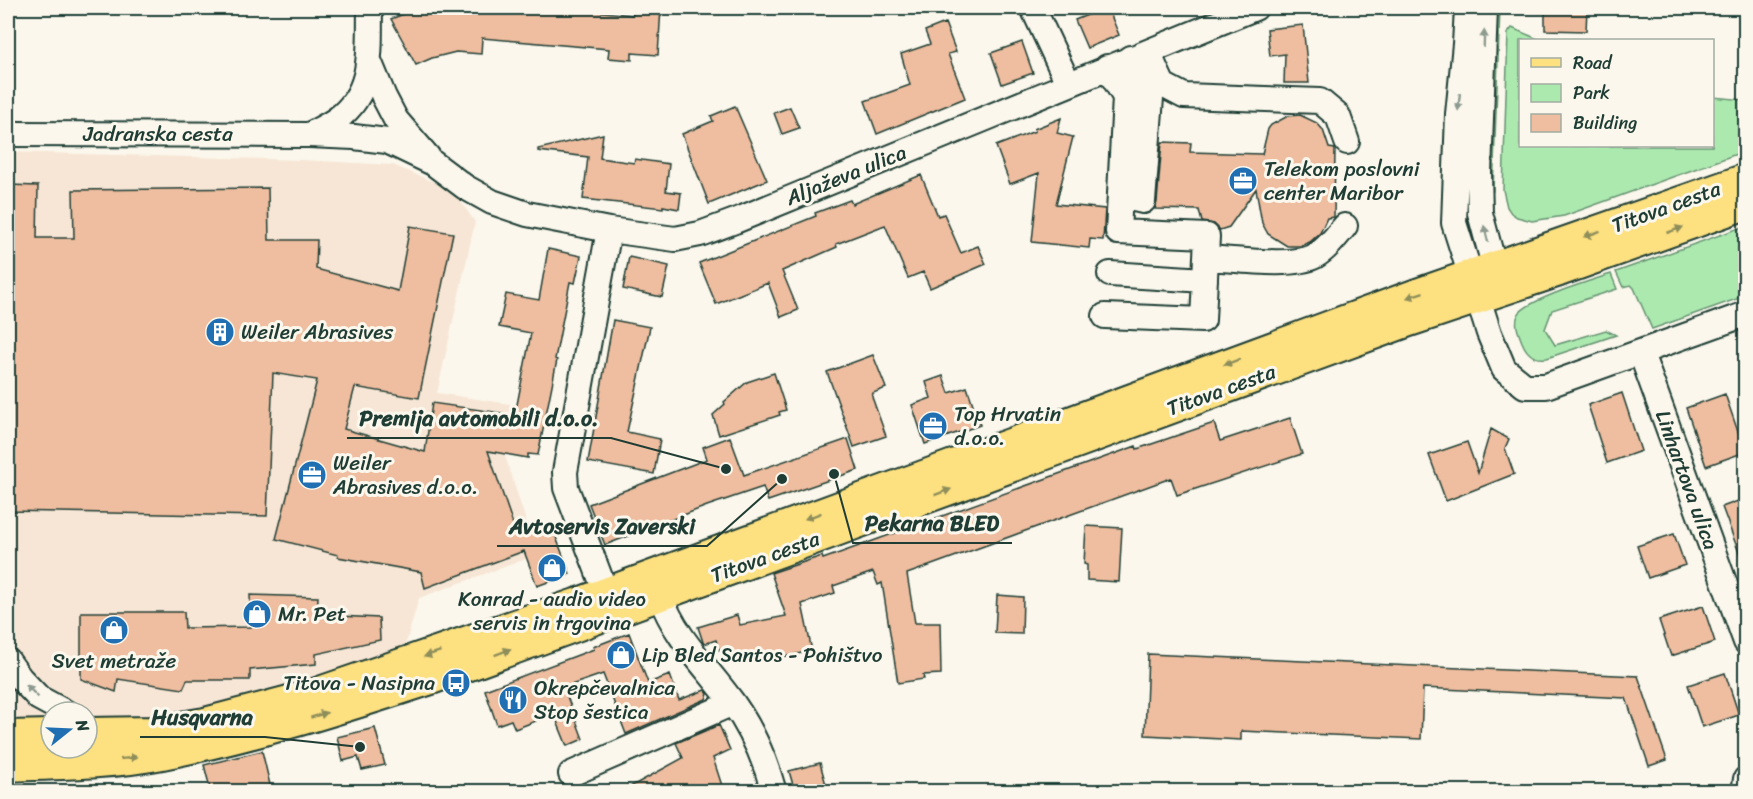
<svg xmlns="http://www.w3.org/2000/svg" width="1753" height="799" font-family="Sriracha,sans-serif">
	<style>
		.built { fill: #f7e6d5 }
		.green { fill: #ace9af; stroke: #669372; stroke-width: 1.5 }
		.building { fill: #efbd9f; stroke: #1f3d34; stroke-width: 1.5 }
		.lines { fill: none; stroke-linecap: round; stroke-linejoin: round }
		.minor-casing { stroke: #1f3d34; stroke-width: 28 }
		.major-casing { stroke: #1f3d34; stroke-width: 34 }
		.minor { stroke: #fbf7ec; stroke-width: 24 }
		.major { stroke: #fde080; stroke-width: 30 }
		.oneway { fill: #8d9a90 }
		.oneway2 { fill: #8e8e5a }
		.labels { text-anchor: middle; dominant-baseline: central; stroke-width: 6; stroke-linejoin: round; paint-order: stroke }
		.street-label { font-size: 21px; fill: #1f3d34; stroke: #fbf7ec }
		.poi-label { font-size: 21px; fill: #1f3d34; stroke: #fbf7ec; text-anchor: start }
		.leader { fill: none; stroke: #1f3d34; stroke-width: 2 }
		.callout-dot { fill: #1f3d34; stroke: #fbf7ec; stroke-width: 2 }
		.callout-label { font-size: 22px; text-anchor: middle; font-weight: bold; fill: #1f3d34; stroke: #fbf7ec; stroke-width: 6; stroke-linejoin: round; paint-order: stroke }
	</style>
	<rect width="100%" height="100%" fill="#fbf7ec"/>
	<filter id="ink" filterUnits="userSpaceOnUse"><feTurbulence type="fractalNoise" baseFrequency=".0167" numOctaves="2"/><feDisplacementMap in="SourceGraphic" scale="12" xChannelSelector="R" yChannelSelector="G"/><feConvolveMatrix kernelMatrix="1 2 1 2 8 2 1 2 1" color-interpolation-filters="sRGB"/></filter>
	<g filter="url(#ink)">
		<path class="built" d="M8,152L301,160L393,165L453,190L475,222L437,393L510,404L504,453L537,555L419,598L403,653L305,684L179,714L87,722V712H51V724H8Z"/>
		<path class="green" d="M1490,8H1500L1493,191L1491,195Z
			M1512,28L1540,40H1520V146H1712L1713,97L1745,100V151L1564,216L1532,221L1517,217L1511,213L1507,207L1503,190L1508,33Z
			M1745,226V296L1652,329L1634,288L1631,285L1623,287L1616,272Z
			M1611,274L1617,289L1552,310L1545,329L1555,345L1606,330L1616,335L1547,358C1534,360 1527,354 1522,342C1519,334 1514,324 1518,315C1525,300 1593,280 1611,274Z
			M136,785L128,791H81Z"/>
		<path class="building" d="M406,8H563L633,15L634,8H661L658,55L632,53V60L608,58L609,49L482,38L481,54L456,52L432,58L416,65L391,19L409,12Z
			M1105,8H1108L1119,35L1087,48L1075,20Z
			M1545,8H1587L1586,31L1545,30Z
			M945,23L956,52L948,54L965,98L877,134L865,101L910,85L901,54L930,44L925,31Z
			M1303,25L1309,83H1284L1285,54L1270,56L1267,29Z
			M1022,42L1033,73L1002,84L991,53Z
			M735,106L767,180L709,204L682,134L713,121L711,116Z
			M790,107L799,128L782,134L774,113Z
			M1300,115L1317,123L1323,130L1329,148L1335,149L1334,217L1327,218L1320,233L1310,242L1300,246H1287L1268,234L1262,223L1256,189L1229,227L1220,230L1214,224L1202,222L1199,210L1155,209L1157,202L1162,142L1191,143L1190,152L1262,154L1268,129L1271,125L1288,116Z
			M1061,118L1057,133L1073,137L1056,204L1105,209L1103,240L1090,239L1089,248L1032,242L1039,173L1010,184L996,146L1035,131L1034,129Z
			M603,134L600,158L634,163L635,159L669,164L666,191L681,193L679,209L663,206V208L583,199L588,157L538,151V149Z
			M921,175L938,216L944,214L961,253L978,246L986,264L930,288L923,272L908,278L885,225L836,244L837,247L782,271L798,310L781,317L768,283L716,304L699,263L816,216L815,213L850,200L852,204Z
			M8,185L38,186L37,238H74L73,190L268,188L269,240H317L316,269L398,291L410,226L453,233L419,398L355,387L344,429L425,452L432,403L515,415L531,333L499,327L506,294L539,300L548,249L581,256L575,283L570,282L555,359L557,360L538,455L528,454V458L488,451L517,536L551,524L570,574L537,586L524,551L425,588L421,572L338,557V555L276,539L317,380L273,373L267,516L8,511Z
			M629,257L669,266L662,297L623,289Z
			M613,320L650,327L627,432L660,439L654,474L588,462Z
			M873,355L886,388L873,393L872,397L886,436L854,447L827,372Z
			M774,373L786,410L779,412L780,415L719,435L713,415L725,404L724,402L747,382Z
			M943,376L949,393L967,387L980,425L925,444L912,405L931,398L926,382Z
			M1622,393L1641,451L1607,463L1588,405Z
			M1725,394L1745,452L1706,466L1686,408Z
			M1290,418L1302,454L1177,495L1171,478L907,574L915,623H940L941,674L923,675L924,679L898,683L882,583L878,585L873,572L833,586L835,593L802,604L812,651L767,660L766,653L733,663L729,647L719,650L716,640L704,644L703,642L698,627L737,615L740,625L786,616L771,573L822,556L823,559L1136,446L1137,449L1214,423L1220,441Z
			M1491,429L1509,439L1505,448L1514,474L1446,501L1429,455L1467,442L1478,473Z
			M730,437L744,475L848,439L858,470L768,501L763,487L707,506L605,545L589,504L707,459L703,447Z
			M1746,498V566H1744L1722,507Z
			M1086,526L1122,528L1119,582L1087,580V565L1084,564Z
			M1674,534L1685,565L1648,578L1637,546Z
			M250,595L318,597L317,615L379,618L380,640L316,654V664L250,670V680H187L183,689L118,679L116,692L81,679V612H184L185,628L251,627Z
			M997,595L1023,597L1022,634L995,633Z
			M1703,606L1715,642L1671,656L1659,620Z
			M629,633L648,683L670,675L679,700L705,690L708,694L706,699L626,734L603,674L568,686L569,690L565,691L583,739L567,746L554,714L515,729L511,720L497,725L485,690L594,649L593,647Z
			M1148,654L1638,676L1667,760L1649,766L1626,698L1423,688L1421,739L1241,731V740L1145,735Z
			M1725,673L1739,715L1702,727L1688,685Z
			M719,725L730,750L713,758L724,792H621L683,758L676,743Z
			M375,728L385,765L362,770L358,757L343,761L337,737Z
			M262,751L271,789L261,792H211L204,765Z
			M820,763L828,792H795L789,771Z"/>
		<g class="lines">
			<g class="minor-casing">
				<path id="minor" d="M1033,8L1068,83
					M1467,8L1465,44L1458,114L1454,223L1489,333L1504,369L1525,386H1546L1746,314
					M1485,8L1479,173L1480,213L1499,284
					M1130,58L1152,85L1143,201L1134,199L1142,86Z
					M1152,61L1163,85L1184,96L1320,101L1338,116L1347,142
					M370,63L384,97L396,120L428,157
					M8,134L309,135L354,137L387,141L433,163L465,187L492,202L527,214L609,230L675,239L700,234L735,221L1255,8
					M309,135C318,130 329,125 337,119C375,91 369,49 370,8
					M1206,258C1233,259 1293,268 1315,256C1327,249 1336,237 1345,226
					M1110,274L1205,280
					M1105,316L1203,320L1207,236L1118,232L1125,97L1107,67
					M1641,353L1746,642
					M606,593L566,488L565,472L609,230
					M660,595C675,638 707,667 733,703C753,731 765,759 774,792
					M8,661L20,678L39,698L65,712
					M571,774L733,703
					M1744,792L1746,779"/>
			</g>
			<g class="major-casing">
				<path id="major" d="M87,733L151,732L205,723L308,696L576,604L1417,294L1746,179
					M8,736L51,735
					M8,766C59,764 111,764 162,754C255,736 345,707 434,678L1409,321L1559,271L1746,204"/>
			</g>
			<use href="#minor" class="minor"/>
			<use href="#major" class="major"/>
		</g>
		<defs><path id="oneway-solid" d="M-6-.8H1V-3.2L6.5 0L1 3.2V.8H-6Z" transform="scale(1.5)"/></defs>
		<g class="oneway">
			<use href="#oneway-solid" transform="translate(1484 39) rotate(-88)"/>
			<use href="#oneway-solid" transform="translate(1459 102) rotate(96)"/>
			<use href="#oneway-solid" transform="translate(1486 234) rotate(-104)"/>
			<use href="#oneway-solid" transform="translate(32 691) rotate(-135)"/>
		</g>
		<g class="oneway2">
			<use href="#oneway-solid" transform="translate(1675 230) rotate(-20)"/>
			<use href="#oneway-solid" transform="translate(1592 234) rotate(160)"/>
			<use href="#oneway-solid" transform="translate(1415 295) rotate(161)"/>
			<use href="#oneway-solid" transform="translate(1232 362) rotate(160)"/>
			<use href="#oneway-solid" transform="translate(943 492) rotate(-20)"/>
			<use href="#oneway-solid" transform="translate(813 516) rotate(160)"/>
			<use href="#oneway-solid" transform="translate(503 652) rotate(-21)"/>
			<use href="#oneway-solid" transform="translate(432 654) rotate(161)"/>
			<use href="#oneway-solid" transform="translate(319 715) rotate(-17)"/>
			<use href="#oneway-solid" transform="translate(129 758) rotate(-7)"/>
		</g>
	</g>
	<defs>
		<g id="office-disc" transform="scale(1.5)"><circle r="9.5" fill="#1f6fb2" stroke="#fbf7ec"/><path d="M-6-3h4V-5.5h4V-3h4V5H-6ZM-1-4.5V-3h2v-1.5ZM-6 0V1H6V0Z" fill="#fff"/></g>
		<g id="building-disc" transform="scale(1.5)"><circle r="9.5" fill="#1f6fb2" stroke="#fbf7ec"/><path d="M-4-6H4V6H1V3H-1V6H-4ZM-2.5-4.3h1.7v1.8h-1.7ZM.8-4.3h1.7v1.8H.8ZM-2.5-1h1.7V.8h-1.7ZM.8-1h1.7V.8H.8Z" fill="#fff"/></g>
		<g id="shop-disc" transform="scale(1.5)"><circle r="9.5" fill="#1f6fb2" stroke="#fbf7ec"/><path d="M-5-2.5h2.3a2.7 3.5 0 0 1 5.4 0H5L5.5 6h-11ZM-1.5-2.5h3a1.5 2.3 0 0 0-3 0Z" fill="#fff"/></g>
		<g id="bus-disc" transform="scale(1.5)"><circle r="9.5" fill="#1f6fb2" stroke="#fbf7ec"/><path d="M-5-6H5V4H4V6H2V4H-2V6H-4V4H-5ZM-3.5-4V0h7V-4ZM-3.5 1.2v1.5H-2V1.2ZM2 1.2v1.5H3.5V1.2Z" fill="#fff"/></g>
		<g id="restaurant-disc" transform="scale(1.5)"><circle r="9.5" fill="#1f6fb2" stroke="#fbf7ec"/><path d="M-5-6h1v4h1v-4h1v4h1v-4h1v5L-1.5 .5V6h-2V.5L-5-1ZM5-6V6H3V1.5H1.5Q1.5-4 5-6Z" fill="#fff"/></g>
	</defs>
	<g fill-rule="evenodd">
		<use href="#office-disc" x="1243" y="181"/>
		<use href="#building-disc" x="220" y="332"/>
		<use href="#office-disc" x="933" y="426"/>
		<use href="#office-disc" x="312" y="475"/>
		<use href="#shop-disc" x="552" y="568"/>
		<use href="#shop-disc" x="257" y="614"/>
		<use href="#shop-disc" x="114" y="630"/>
		<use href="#shop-disc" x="621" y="655"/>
		<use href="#bus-disc" x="456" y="683"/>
		<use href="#restaurant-disc" x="513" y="700"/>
	</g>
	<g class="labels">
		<g class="street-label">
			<text x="158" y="134">Jadranska cesta</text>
			<text transform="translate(846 175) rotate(-22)">Aljaževa ulica</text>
			<text transform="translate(1666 207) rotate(-20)">Titova cesta</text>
			<text transform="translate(1221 390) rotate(-20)">Titova cesta</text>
			<text transform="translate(1687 480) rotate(70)">Linhartova ulica</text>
			<text transform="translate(765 557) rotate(-20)">Titova cesta</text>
		</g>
		<g class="poi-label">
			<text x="1264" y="169">Telekom poslovni<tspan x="1264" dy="24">center Maribor</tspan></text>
			<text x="241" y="332">Weiler Abrasives</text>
			<text x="954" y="414">Top Hrvatin<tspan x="954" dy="24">d.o.o.</tspan></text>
			<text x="333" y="463">Weiler<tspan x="333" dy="24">Abrasives d.o.o.</tspan></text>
			<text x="552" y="599" text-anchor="middle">Konrad - audio video<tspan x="552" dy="24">servis in trgovina</tspan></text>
			<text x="278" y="614">Mr. Pet</text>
			<text x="642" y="655">Lip Bled Santos - Pohištvo</text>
			<text x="114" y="661" text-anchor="middle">Svet metraže</text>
			<text x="435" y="683" text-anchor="end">Titova - Nasipna</text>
			<text x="534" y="688">Okrepčevalnica<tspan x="534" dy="24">Stop šestica</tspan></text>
		</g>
	</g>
	<path class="leader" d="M726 469L611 438H347M834 474L853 543H1012M782 479L707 546H497M360 747L265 737H140"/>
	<g class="callout-dot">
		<circle cx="726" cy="469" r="6"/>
		<circle cx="834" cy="474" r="6"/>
		<circle cx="782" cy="479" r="6"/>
		<circle cx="360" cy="747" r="6"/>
	</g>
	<g class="callout-label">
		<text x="479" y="426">Premija avtomobili d.o.o.</text>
		<text x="932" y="531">Pekarna BLED</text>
		<text x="602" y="534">Avtoservis Zaverski</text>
		<text x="202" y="725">Husqvarna</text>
	</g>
	<rect width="1753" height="799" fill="none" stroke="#fbf7ec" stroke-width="30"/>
	<rect x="15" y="15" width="1723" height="769" fill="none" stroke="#1f3d34" stroke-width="2" filter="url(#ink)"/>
	<rect x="1519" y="39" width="195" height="108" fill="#fbf7ec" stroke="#a3ada2" stroke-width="1.5"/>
	<rect x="1531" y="58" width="30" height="9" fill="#fde080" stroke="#a3ada2" stroke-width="1.5"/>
	<text x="1573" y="69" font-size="18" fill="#1f3d34">Road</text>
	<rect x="1531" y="84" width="30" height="18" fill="#ace9af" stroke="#a3ada2" stroke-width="1.5"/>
	<text x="1573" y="99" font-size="18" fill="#1f3d34">Park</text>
	<rect x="1531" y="114" width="30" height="18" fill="#efbd9f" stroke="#a3ada2" stroke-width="1.5"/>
	<text x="1573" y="129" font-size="18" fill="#1f3d34">Building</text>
	<g transform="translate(69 730) rotate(72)"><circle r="28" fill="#fbf7ec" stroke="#a3ada2" stroke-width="1.5"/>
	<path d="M0-4.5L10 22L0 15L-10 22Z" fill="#1f6fb2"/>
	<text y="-9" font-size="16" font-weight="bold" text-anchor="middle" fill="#1f3d34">N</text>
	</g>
</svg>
